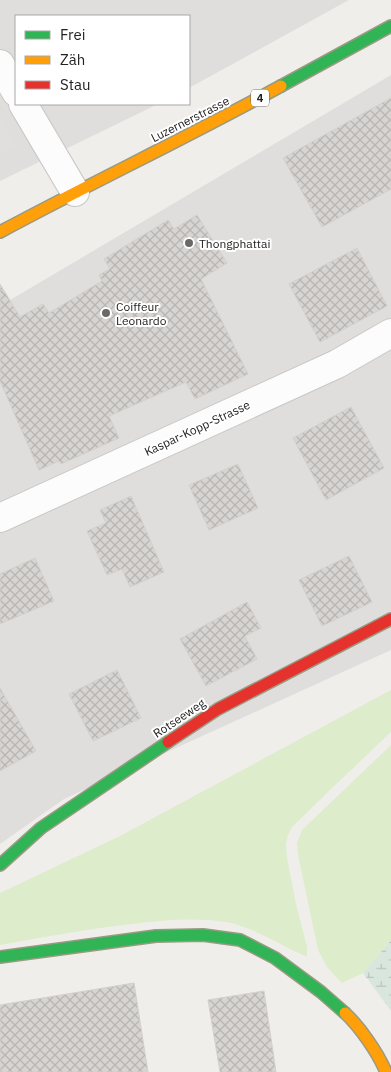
<svg xmlns="http://www.w3.org/2000/svg" width="391" height="1072" font-family="'IBM Plex Sans',sans-serif">
	<style>
		.residential { fill: #dfdedc }
		.grass { fill: #ddeccb }
		.wetland { fill: url(#wetland-marsh) }
		.parking { fill: #e0dfde }
		.building { fill: url(#building-cross-hatch); stroke: #d3d0cc }
		.lines { fill: none; stroke-linecap: round; stroke-linejoin: round }
		.street-casing { stroke: #c9c8c7; stroke-width: 30 }
		.fast-casing { stroke: #999a82; stroke-width: 14 }
		.slow-casing { stroke: #999a82; stroke-width: 14 }
		.jam-casing { stroke: #999a82; stroke-width: 14 }
		.street { stroke: #fdfcfc; stroke-width: 28 }
		.fast { stroke: #30b455; stroke-width: 11 }
		.slow { stroke: #ff9f0a; stroke-width: 11 }
		.jam { stroke: #e5322d; stroke-width: 11 }
		.poi-dot { fill: #6a6968; stroke: #fff; stroke-width: 2 }
		.labels { text-anchor: middle; dominant-baseline: central; stroke-width: 4; stroke-linejoin: round; paint-order: stroke }
		.shield { fill: #fff; stroke: #646464; stroke-width: 1 }
		.shield-label { font-size: 11px; font-weight: bold; fill: #222 }
		.street-label { font-size: 12px; fill: #222; stroke: #fff }
		.poi-label { font-size: 12px; fill: #222; stroke: #fff; text-anchor: start }
	</style>
	<defs>
		<pattern id="wetland-marsh" width="20" height="14" patternUnits="userSpaceOnUse" patternTransform="scale(1.25)"><rect width="20" height="14" fill="#d9e6de"/><path d="M1 5h8M5 5V1M11 12h8M15 12V8" fill="none" stroke="#bac5be"/></pattern>
		<pattern id="building-cross-hatch" width="8" height="8" patternUnits="userSpaceOnUse" patternTransform="scale(1.25)"><rect width="8" height="8" fill="#d7d4d2"/><path d="M0 0l8 8M0 8l8-8" fill="none" stroke="#b8b6b4"/></pattern>
	</defs>
	<rect width="100%" height="100%" fill="#f0eeeb"/>
	<path class="residential" d="M0,0H349L189,88V16H16V104H158L0,181Z
		M391,75V650L64,799L0,844V306Z"/>
	<path class="grass" d="M391,690V732L329,791L292,827L288,835L286,844L287,858L296,904L307,947V957C280,945 256,928 226,922C196,917 163,920 132,924C87,929 44,937 0,945V893L120,836Z
		M391,745V940L363,973L342,983L327,967L318,950L298,855L297,843L302,830Z"/>
	<path class="wetland" d="M391,940V1011L363,973Z"/>
	<path class="parking" d="M0,118L16,146L0,155Z"/>
	<path class="building" d="M391,98V189L322,227L283,158Z
		M197,215L227,263L201,279L248,374L195,399L186,382L109,416L119,438L61,464L59,461L39,470L0,381V284L20,317L43,304L49,313L102,281L99,275L110,269L104,259L168,220L174,229Z
		M357,248L387,306L320,342L289,284Z
		M351,407L384,468L326,500L293,438Z
		M238,464L258,508L209,530L189,485Z
		M131,496L164,572L130,587L122,569L107,575L87,531L106,523L100,510Z
		M349,556L372,602L322,626L299,580Z
		M35,558L54,601L0,624V574Z
		M247,602L261,628L245,636L257,659L206,686L180,639Z
		M117,670L141,718L93,741L69,694Z
		M0,688L36,751L0,771Z
		M134,983L148,1072H0V1005Z
		M264,991L276,1072H220L208,1000Z"/>
	<g class="lines">
		<g class="street-casing">
			<path id="street" d="M0,64L16,92
				M23,104L75,192
				M0,518L337,364L391,333"/>
		</g>
		<g class="fast-casing">
			<path id="fast" d="M281,86L391,26
				M0,865L41,828L168,742
				M0,957L156,936L203,935L240,940L275,958L321,992L345,1013"/>
		</g>
		<g class="slow-casing">
			<path id="slow" d="M0,232C93,182 188,137 281,86
				M345,1013C360,1027 378,1053 386,1072"/>
		</g>
		<g class="jam-casing">
			<path id="jam" d="M168,742L218,709L391,619"/>
		</g>
		<use href="#street" class="street"/>
		<use href="#fast" class="fast"/>
		<use href="#slow" class="slow"/>
		<use href="#jam" class="jam"/>
	</g>
	<g class="poi-dot">
		<circle cx="189" cy="243" r="5"/>
		<circle cx="106" cy="313" r="5"/>
	</g>
	<g class="labels">
		<rect class="shield" x="251" y="89.5" width="18" height="17" rx="4"/>
		<g class="shield-label">
			<text x="260" y="98">4</text>
		</g>
		<g class="street-label">
			<text transform="translate(190 119) rotate(-27)">Luzernerstrasse</text>
			<text transform="translate(197 428) rotate(-25)">Kaspar-Kopp-Strasse</text>
			<text transform="translate(179 718) rotate(-34)">Rotseeweg</text>
		</g>
		<g class="poi-label">
			<text x="199" y="243">Thongphattai</text>
			<text x="116" y="306">Coiffeur<tspan x="116" dy="14">Leonardo</tspan></text>
		</g>
	</g>
	<rect x="15" y="15" width="175" height="90" fill="#ffffff" stroke="#a7a7a7"/>
	<rect x="25" y="31" width="25" height="8" fill="#30b455" stroke="#a7a7a7"/>
	<text x="60" y="40" font-size="15" fill="#222222">Frei</text>
	<rect x="25" y="56" width="25" height="8" fill="#ff9f0a" stroke="#a7a7a7"/>
	<text x="60" y="65" font-size="15" fill="#222222">Zäh</text>
	<rect x="25" y="81" width="25" height="8" fill="#e5322d" stroke="#a7a7a7"/>
	<text x="60" y="90" font-size="15" fill="#222222">Stau</text>
</svg>
